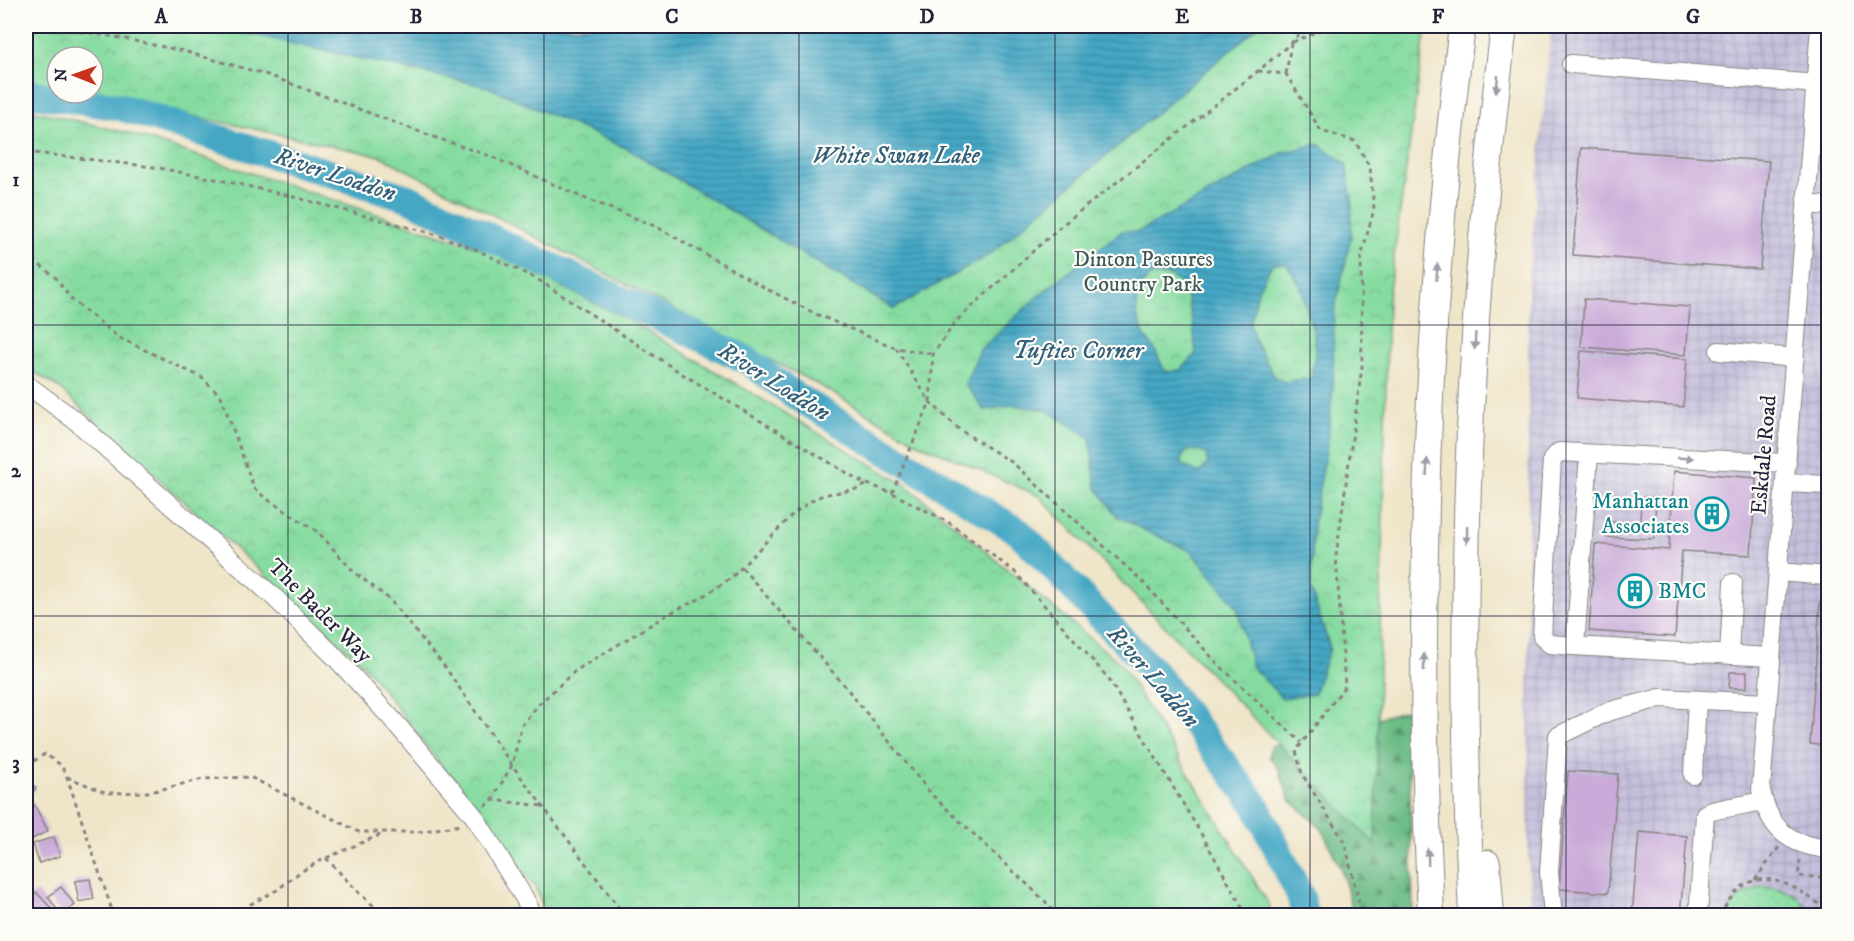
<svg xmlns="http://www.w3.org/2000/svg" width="1854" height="941" font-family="'IM FELL DW Pica',serif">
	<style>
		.industrial { fill: url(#industrial-grid) }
		.grass { fill: url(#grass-dots); stroke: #547f6e; stroke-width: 1.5 }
		.forest { fill: url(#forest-firs); stroke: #476f60; stroke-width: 1.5 }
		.park { fill: url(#park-crowns); stroke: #547f6e; stroke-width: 1.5 }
		.water { fill: url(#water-rules); stroke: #336480; stroke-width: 1.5; fill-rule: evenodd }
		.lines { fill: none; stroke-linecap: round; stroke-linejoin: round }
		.river { stroke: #44a7c4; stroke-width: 28 }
		.building { fill: #c9aad8 }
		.minor-casing { stroke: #888482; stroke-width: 20 }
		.highway-casing { stroke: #888482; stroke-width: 28 }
		.path { stroke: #888482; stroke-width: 3; stroke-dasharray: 4.5 4.5; stroke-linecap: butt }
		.minor { stroke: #fff; stroke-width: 18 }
		.highway { stroke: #fff; stroke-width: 26 }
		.oneway { fill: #9c9ca7 }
		.grid { fill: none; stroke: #22223b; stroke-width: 1.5; stroke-opacity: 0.55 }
		.labels { text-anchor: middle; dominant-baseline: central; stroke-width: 4.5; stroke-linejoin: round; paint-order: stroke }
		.park-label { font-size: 22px; fill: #405a59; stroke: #fdfcf7 }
		.street-label { font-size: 22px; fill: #22223b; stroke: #fdfcf7 }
		.culture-label { font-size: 22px; fill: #0d838f; stroke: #fdfcf7; text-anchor: end }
		.water-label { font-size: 24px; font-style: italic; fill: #315e79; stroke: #fdfcf7 }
		.neatline { fill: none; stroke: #22223b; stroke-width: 2 }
		.grid-label { font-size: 20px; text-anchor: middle; font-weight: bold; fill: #22223b }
	</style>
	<defs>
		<pattern id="industrial-grid" width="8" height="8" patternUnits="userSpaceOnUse" patternTransform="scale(1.5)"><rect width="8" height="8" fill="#c5c0db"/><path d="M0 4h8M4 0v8" fill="none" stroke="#a9a5bd"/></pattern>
		<pattern id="grass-dots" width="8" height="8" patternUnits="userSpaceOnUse" patternTransform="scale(1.5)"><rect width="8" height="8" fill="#86dca0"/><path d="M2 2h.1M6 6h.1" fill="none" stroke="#73bc8b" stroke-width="1.8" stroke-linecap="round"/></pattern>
		<pattern id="forest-firs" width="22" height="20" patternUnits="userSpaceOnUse" patternTransform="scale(1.5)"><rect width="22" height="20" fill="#6cbc86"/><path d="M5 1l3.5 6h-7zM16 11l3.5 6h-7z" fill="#58986f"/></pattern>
		<pattern id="park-crowns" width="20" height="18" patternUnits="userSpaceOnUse" patternTransform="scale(1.5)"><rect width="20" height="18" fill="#86dca0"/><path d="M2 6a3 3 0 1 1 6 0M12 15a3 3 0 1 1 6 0" fill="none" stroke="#73bc8b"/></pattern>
		<pattern id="water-rules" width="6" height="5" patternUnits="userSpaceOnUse" patternTransform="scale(1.5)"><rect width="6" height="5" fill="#44a7c4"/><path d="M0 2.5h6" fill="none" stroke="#3888a0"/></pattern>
	</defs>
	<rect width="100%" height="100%" fill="#fdfcf7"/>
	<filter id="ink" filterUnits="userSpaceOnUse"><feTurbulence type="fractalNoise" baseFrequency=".0167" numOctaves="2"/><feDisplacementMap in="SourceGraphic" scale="12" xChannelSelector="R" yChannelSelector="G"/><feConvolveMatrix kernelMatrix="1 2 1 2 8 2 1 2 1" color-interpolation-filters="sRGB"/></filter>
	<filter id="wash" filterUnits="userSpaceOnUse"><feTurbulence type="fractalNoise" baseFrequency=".008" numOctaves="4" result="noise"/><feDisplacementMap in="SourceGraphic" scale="24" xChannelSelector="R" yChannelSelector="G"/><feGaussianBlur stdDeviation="1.35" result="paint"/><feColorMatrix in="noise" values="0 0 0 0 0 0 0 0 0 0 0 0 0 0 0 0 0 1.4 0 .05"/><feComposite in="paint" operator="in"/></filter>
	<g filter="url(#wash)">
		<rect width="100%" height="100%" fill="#efe5c9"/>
		<path class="industrial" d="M1551,26H1828V915L1532,916L1528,855V288Z"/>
		<path class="grass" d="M1761,887C1782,886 1803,894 1810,915H1727C1733,899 1746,892 1761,887Z"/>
		<path class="forest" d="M1408,710L1413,915H1353L1344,877L1322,829L1290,800L1279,770L1269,756L1271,746Z"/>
		<path class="park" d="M26,26H1426L1388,298L1375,844L1039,496L918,443L826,389L758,353L380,156L86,93H93V57H57V87L26,80Z
			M26,109L128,133L487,250L632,322L906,485L1121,664L1270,906V915H547L535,887L364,665L58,387L26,367Z"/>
		<path class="water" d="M213,26H1259L989,255L894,309L626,148L488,87Z
			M1318,144L1346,164L1352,201L1351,238L1334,312L1333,386L1328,440L1313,525L1311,589L1330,648L1314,694L1282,698L1252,667L1237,607L1191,551L1150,533L1117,516L1096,487L1090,437L1046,410L1013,405L984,410L965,384L980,350L1039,295L1122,231L1138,232L1284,152ZM1273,263L1287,264L1300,285L1313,330L1316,349L1311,378L1284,382L1275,377L1256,343L1250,324L1259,288ZM1169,275L1184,286L1193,324L1196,354L1181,370L1165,372L1154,348L1144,335L1137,315L1136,292L1150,276ZM1198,450L1206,454L1208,464L1199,473L1181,464L1182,457L1187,451Z"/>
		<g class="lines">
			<path class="river" d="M26,93L120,107L408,198L747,360L794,395L1019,532L1156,674L1255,804L1301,897L1304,916"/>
		</g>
		<g id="blocks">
			<path class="building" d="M1581,148L1769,161L1760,269L1573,255Z
				M1584,299L1690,307L1686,355L1581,347Z
				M1581,351L1687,359L1683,407L1577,398Z
				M1674,471L1756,478L1751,555L1682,551L1675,637L1589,631L1595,544L1669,550Z
				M1641,497H1656L1654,539L1606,537L1607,522L1640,523Z
				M1820,602L1828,603V746L1810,744Z
				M1730,672H1747V688H1729Z
				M1568,771L1618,774L1608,893L1559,889Z
				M26,778L36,788L26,800Z
				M34,804L48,831L28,841L26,836V808Z
				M1639,832L1687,836L1680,916H1632Z
				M54,837L60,856L39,863L33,844Z
				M90,879L94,899L79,902L75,881Z
				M61,887L75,905L61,915L48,897Z
				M36,892L51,908L42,916H26V902Z"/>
		</g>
	</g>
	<g filter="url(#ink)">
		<use href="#blocks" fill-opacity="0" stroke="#888482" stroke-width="1.5"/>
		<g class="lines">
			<g class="minor-casing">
				<path id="minor" d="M1820,26L1761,790C1769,829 1789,845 1828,849
					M1571,64L1817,84
					M1807,204L1828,206
					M1719,351L1795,358
					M26,384L76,421L275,598L334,656L393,720L474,816L525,899L533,916
					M1785,483L1828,485
					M1778,572L1828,576
					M1575,646L1589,454
					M1729,655L1733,583
					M1771,657L1573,646L1550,644L1542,637L1552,459L1559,452L1787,463
					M1693,775L1697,700
					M1553,916L1549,872L1558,736L1607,712L1660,698L1768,703
					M1698,916L1705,814C1712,809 1751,804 1763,801"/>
			</g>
			<g class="highway-casing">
				<path id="highway" d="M1487,863L1491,916
					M1431,916C1416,619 1425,321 1462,26
					M1472,916C1457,619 1467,320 1504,26"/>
			</g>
			<path class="path" d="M45,26L110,36L183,51L268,75L428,135L490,156L584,198L655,226L765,288L818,315L896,348L933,354
				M1293,42L1329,26
				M1258,71L1286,74L1321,131L1355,141L1370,168L1374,209L1361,257L1362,367L1336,556L1345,686L1296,751L1302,774L1345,843L1362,916
				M1286,74L1291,44
				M26,152L154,167L225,181L290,196L438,235L475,249L537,279L684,375L862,482L892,493L948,522L1015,572L1108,678L1203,837L1247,916
				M26,254L56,278L71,299L118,337L201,377L221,396L254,488L264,497L318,532L354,572L389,599L400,612L445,667L512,765L625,916
				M896,348L930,402L960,430L1013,463L1142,581L1218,664L1301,742
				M892,493L930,402L933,354L957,320L1061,226L1258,71L1291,43L1306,26
				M742,568L844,685L932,795L1045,901L1057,916
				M26,766L45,754L61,765L67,777L114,916
				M67,777L107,793L150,792L203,779L250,777L359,832H418L461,825
				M492,800L543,806
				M485,806L492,800L512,765L522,725L539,704L575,671L670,613L699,599L731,578L793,514L814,499L823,495L857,489L868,484
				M326,858L359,893L385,916
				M1800,860L1798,876L1828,878
				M1755,880L1779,847
				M236,916L249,905L277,890L300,872L326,858L382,834
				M1720,916C1748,857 1789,880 1828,911"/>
			<use href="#minor" class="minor"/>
			<use href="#highway" class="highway"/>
		</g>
		<defs><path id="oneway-solid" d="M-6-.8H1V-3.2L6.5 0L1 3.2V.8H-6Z" transform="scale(1.5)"/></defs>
		<g class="oneway">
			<use href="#oneway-solid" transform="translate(1497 84) rotate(97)"/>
			<use href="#oneway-solid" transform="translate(1437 272) rotate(-86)"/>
			<use href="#oneway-solid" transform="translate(1475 341) rotate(93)"/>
			<use href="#oneway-solid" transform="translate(1685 458) rotate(2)"/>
			<use href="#oneway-solid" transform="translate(1427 467) rotate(-88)"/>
			<use href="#oneway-solid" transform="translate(1467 535) rotate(91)"/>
			<use href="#oneway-solid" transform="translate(1424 662) rotate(-90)"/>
			<use href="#oneway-solid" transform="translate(1428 857) rotate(-92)"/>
		</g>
	</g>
	<path class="grid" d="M288,26V916M544,26V916M799,26V916M1055,26V916M1310,26V916M1566,26V916M26,325H1828M26,616H1828"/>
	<defs>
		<g id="building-ring" transform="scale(1.725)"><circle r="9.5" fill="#fdfcf7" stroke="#0f9aa8" stroke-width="1.5"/><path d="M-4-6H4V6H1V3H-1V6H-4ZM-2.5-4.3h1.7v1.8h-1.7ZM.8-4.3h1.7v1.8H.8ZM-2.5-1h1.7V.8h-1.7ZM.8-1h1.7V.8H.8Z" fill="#0f9aa8"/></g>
	</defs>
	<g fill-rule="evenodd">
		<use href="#building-ring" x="1712" y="514"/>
		<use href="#building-ring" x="1635" y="591"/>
	</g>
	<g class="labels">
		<g class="park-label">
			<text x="1143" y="259">Dinton Pastures<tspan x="1143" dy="25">Country Park</tspan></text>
		</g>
		<g class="street-label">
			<text transform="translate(1764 455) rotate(-85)">Eskdale Road</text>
			<text transform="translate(320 611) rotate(45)">The Bader Way</text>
		</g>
		<g class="culture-label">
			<text x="1689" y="501">Manhattan<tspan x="1689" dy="25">Associates</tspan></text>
			<text x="1658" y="591" text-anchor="start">BMC</text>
		</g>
		<g class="water-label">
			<text x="896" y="156">White Swan Lake</text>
			<text transform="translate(335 175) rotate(18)">River Loddon</text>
			<text x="1078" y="351">Tufties Corner</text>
			<text transform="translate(774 382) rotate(32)">River Loddon</text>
			<text transform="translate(1153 677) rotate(49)">River Loddon</text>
		</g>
	</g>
	<rect width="1854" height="941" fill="none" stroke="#fdfcf7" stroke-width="66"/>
	<g transform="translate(75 75) rotate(271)"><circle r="28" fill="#fdfcf7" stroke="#a5a5ac" stroke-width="1.5"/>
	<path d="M0-4.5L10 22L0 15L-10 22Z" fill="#c8321e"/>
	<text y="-9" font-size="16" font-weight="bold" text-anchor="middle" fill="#22223b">N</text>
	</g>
	<rect x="33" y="33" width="1788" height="875" class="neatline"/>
	<g class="grid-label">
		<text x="161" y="23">A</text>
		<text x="416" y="23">B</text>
		<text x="672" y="23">C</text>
		<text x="927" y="23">D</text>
		<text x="1182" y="23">E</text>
		<text x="1438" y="23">F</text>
		<text x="1693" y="23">G</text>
		<text x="16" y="186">1</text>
		<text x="16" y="477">2</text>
		<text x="16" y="769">3</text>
	</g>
</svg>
